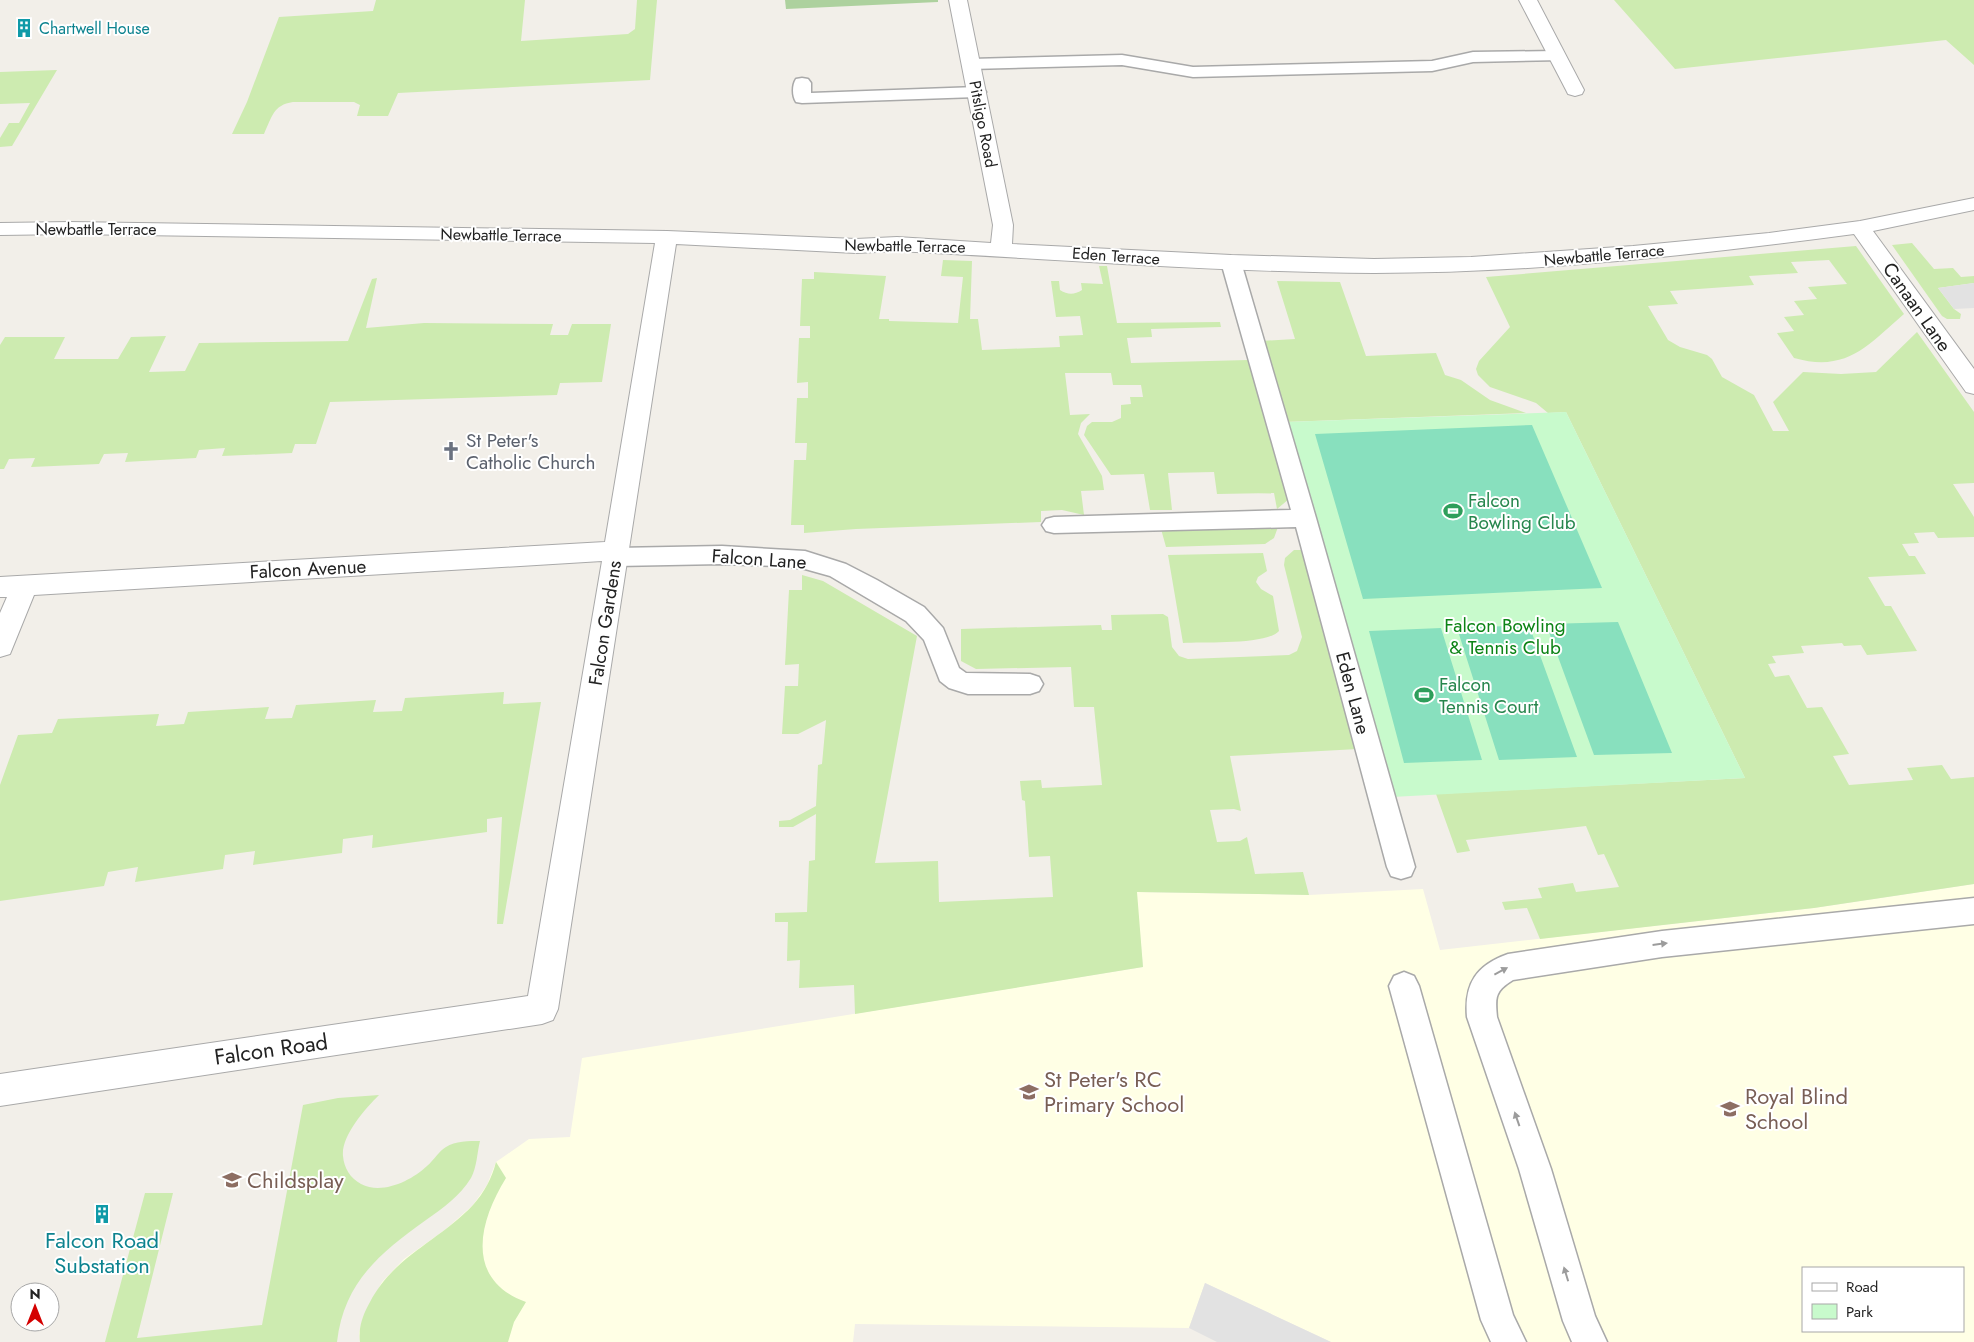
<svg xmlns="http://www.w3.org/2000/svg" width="1974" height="1342" font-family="Jost,sans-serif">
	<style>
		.education { fill: #ffffe5; fill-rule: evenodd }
		.grass { fill: #cdebb0 }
		.forest { fill: #add19e }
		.park { fill: #c8facc }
		.pitch { fill: #88e0be }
		.parking { fill: #e2e2e2 }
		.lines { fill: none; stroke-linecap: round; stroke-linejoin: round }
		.lane-casing { stroke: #a9a9a9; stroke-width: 3 }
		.street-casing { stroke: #a9a9a9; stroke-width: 2 }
		.lane { fill: #fff; fill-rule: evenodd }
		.street { fill: #fff; fill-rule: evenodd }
		.oneway { fill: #9c9c9c }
		.labels { text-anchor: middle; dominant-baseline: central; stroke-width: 4; stroke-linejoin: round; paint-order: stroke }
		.far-culture-label { font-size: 16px; fill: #0d838f; stroke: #fff; text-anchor: start }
		.far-street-label { font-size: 16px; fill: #222; stroke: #fff }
		.street-label { font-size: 19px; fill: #222; stroke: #fff }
		.worship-label { font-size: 19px; fill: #5b616d; stroke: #fff; text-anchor: start }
		.leisure-label { font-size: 19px; fill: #27864d; stroke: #fff; text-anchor: start }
		.park-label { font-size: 19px; fill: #0c8416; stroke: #fff }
		.near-street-label { font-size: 22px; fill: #222; stroke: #fff }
		.near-education-label { font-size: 22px; fill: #785e54; stroke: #fff; text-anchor: start }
		.near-culture-label { font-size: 22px; fill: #0d838f; stroke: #fff }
	</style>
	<rect width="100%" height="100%" fill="#f2efe9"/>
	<path class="education" d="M1974,884V1342H1331L1205,1283L1189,1328L855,1324L853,1342H360L359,1333L363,1317L382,1282L404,1259L446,1229L473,1205L487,1185L496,1162L529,1139L570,1137L582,1058L1143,967L1136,892L1309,895L1423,889L1440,950L1814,908ZM1803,1268H1963V1331H1803Z"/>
	<path class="grass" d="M376,0H525L521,41L628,34L635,29L637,0H657L650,80L398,93L388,116H357L360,105L354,102H293C273,105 272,117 264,134H232L247,102L279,17L373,11Z
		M1614,0H1974V65L1946,40L1675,69Z
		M57,70L12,146L0,147V138L9,123H19L30,103L0,104V72Z
		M1912,243L1934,269L1953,268L1961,277L1974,276V283L1938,288L1954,309L1961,314L1960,319H1947L1942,316L1892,245Z
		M1856,246L1904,314C1868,345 1847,373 1794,358L1777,333L1794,331L1784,317L1804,315L1794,301L1817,299L1808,287L1847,284L1829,260L1791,262L1798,273L1749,276L1754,285L1670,291L1678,304L1648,306L1668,340L1680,347L1707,355L1712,359L1722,377L1754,395L1773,431H1789L1773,402L1803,372L1841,374L1876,372L1917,332L1974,412V483L1953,484L1974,517V537L1938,538L1934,532L1914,533L1919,543L1902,544L1909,556H1915L1926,574L1868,577L1885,606H1891L1917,651L1867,655L1861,645L1844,646L1842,643L1801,646L1804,653L1772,656L1776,663L1768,664L1775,677L1789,675L1807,708L1822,707L1849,754L1833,756L1849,785L1913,780L1907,768L1942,765L1951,779L1974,777V884L1814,908L1540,939L1527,908L1505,910L1502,902L1542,898L1538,888L1573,883L1576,892L1619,887L1604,854L1598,855L1586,826L1466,840L1470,851L1457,853L1436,794L1745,778L1566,412L1548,413L1536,403L1490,387L1478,375L1476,369L1479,361L1510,327L1486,277Z
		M943,260L972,261L970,319H978L982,350L1060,347L1059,336L1083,335L1080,316L1056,317L1051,281H1059L1060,290C1068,295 1074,295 1082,290L1081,283L1103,284L1099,266H1107L1117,323L1220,322L1221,327L1151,329L1152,337L1127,338L1131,363L1248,360L1289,499L1277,509L1274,493L1217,494L1214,472L1168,473L1172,510H1150L1144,474L1111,475L1084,435L1087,426L1092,422H1112L1121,418V405L1131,404L1130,397H1143L1141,385H1113L1111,373H1065L1070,415L1090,414L1081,423L1078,434L1102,476L1104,490L1081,491L1084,515L1062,510L1041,511V522L856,529L804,533V525H791L794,460H806L807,443H795L797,398H808V382L797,383L799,338H810V326H800L802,279H814V272L886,276L879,319H889V321L958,323L963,277L941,276Z
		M377,278L366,328L424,323L553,324L550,335H568L572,324H611L602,382L560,383L557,395L330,402L316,444H295L292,453L222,456L225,448L199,450L196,458L125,462L128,453L104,454L99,464L31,467L35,458L9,459L4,469H0V345L5,337H65L54,359H118L131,337L166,336L149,372L185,371L199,343L348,341L372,279Z
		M1277,281L1340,282L1366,356L1436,353L1445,375L1461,380L1490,400L1526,413L1285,422L1261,341L1295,339Z
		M1278,527L1274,538L1265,544L1166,547L1161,529Z
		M1294,550H1302L1358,749L1230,756L1241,811L1234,809L1210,810L1217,842L1240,841L1247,837L1255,874L1303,872L1309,895L1137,892L1143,967L855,1014L854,985L799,988L800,960L787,961L788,922H775V913L807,912L809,861L815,860L816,814L793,827H779V821L790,820L816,806L818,765L822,764L826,720L798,734H782L785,686H798L799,664L785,665L789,590H802V575L823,581L917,636L875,863L938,861L939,902L1053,897L1050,856L1029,857L1025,801L1022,800L1020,781L1041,780L1042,788L1102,785L1094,707H1074L1071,667L976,669L961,661V629L1101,625L1102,630H1112L1111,615L1163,614L1168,617L1172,647L1179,656L1188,659L1289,655L1297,651L1302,637L1284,565L1285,558Z
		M1263,553L1267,571L1258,577L1256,582L1261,589L1273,596L1279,631C1267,645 1204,642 1183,643L1168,555Z
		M504,692L503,704L541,702L503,924H497L502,817L487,819V832L372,848L373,835L343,839L342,853L253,865L255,851L225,855L223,869L135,882L138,867L108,872L104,886L0,901V785L18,735L52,733L58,719L159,714L156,726L184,724L188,712L269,707L265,719L292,718L296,705L376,700L373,712L402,711L405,698Z
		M379,1095C365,1109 341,1136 343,1156C344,1168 350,1178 361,1184C382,1195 411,1181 427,1166C434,1160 439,1151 446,1147C455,1141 469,1141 480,1141C477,1153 477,1167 471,1178C460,1196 443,1208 426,1220C380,1253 344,1282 337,1342H105L145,1193H173L137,1338L262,1325L303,1105L338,1098Z
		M496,1162L506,1178C478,1223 465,1280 526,1302L514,1322L508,1342H360C358,1328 363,1314 370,1302C394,1256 439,1241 473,1205C484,1193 492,1178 496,1162Z"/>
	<path class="forest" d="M785,0H938V2L786,9Z"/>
	<path class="park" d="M1566,412L1745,778L1392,797L1285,422Z"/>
	<path class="pitch" d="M1532,425L1602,588L1363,599L1315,434Z
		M1618,622L1672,753L1594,755L1546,624Z
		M1529,625L1577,757L1499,760L1457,628Z
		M1441,628L1482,760L1404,763L1369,631Z"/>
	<path class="parking" d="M1974,283V308L1954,309L1938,288Z
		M1205,1283L1331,1342H1217L1189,1328Z"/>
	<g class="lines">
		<g class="lane-casing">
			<path id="lane" d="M1556,51L1562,52L1564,56L1562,60L1473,62L1432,71L1193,77L1122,65L971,69L965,68L963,64L965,60L971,59L1122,55L1193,67L1432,61L1473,52Z
				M802,78L808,79L811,83V93L977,87L983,88L986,92L983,96L977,97L802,103L796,102C792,96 792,85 796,79Z
				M1231,256L1238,258L1241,262L1316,518L1415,867L1411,876L1401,879L1391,876L1387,867L1296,527L1054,533L1046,531L1042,525L1046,519L1054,517L1291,510L1221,262L1224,258Z
				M722,546L805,551L846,564L877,580L924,607L943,628L959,668L966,673L1030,674L1039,677L1043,684L1039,691L1030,694H968L949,688L940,681L924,640L906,621L830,576L805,569L779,566L722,564L616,566L608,563L604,557L608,551L616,548Z
				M1974,898V924L1662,957L1513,980C1495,991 1495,997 1497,1017L1551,1169L1595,1316L1607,1342H1572L1563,1321L1519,1169L1467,1017C1464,983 1477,965 1508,954L1662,931Z
				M1404,972L1414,976L1419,986L1513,1315L1526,1342H1491L1481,1320L1389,986L1394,976Z"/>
		</g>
		<g class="street-casing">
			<path id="street" d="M949,0H967L1013,225L1012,244L1231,255L1374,259L1471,257L1633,246L1769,233L1860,221L1974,198V210L1873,231L1974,369V394L1966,392L1854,234C1696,255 1534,273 1374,273C1215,272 1056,259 897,251L856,253L676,244L558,1009L553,1020L542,1024L0,1106V1074L528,996L602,561L34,595L10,654L0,657V613L7,597H0V577L605,542L655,243L70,234L0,235V223L70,222L667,231L856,239L897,237L991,243L993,225Z
				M1519,0H1537L1584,90L1582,94L1575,96L1568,94L1566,90Z"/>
		</g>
		<use href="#lane" class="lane"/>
		<use href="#street" class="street"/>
	</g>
	<defs><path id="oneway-solid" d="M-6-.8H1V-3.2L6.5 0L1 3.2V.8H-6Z" transform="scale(1.25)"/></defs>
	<g class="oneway">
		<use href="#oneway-solid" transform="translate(1660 944) rotate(-7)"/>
		<use href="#oneway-solid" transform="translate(1501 971) rotate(-28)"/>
		<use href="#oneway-solid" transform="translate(1517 1119) rotate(-109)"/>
		<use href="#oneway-solid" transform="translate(1566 1274) rotate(-107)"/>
	</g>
	<defs>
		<g id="building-bare" transform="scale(1.5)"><path d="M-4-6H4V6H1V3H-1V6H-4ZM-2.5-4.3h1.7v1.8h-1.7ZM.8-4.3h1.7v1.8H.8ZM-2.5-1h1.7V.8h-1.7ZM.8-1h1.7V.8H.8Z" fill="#0f9aa8" stroke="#fff" stroke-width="2.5" paint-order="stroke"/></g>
		<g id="church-bare" transform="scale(1.5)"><path d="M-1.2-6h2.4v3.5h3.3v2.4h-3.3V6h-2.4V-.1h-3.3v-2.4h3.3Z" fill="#6b7280" stroke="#fff" stroke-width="2.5" paint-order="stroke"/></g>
		<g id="stadium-bare" transform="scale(1.5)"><path d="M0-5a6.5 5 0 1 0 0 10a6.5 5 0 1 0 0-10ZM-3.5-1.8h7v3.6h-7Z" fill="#2e9e5b" stroke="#fff" stroke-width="2.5" paint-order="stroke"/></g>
		<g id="school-bare" transform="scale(1.5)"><path d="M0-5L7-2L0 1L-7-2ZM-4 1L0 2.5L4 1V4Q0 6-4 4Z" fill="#8d6e63" stroke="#fff" stroke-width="2.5" paint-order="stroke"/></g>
	</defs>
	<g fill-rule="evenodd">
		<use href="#building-bare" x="24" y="28"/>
		<use href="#church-bare" x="451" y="451"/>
		<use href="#stadium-bare" x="1453" y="511"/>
		<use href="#stadium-bare" x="1424" y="695"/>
		<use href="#school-bare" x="1029" y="1092"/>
		<use href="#school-bare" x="1730" y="1109"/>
		<use href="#school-bare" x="232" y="1180"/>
		<use href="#building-bare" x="102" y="1214"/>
	</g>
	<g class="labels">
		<g class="far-culture-label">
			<text x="39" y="28">Chartwell House</text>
		</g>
		<g class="far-street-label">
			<text transform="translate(983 124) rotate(79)">Pitsligo Road</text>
			<text x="96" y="229">Newbattle Terrace</text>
			<text transform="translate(501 235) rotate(1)">Newbattle Terrace</text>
			<text transform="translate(905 246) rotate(1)">Newbattle Terrace</text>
			<text transform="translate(1604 255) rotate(-5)">Newbattle Terrace</text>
			<text transform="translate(1116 256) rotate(4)">Eden Terrace</text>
		</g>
		<g class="street-label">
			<text transform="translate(1917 307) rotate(55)">Canaan Lane</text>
			<text transform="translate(759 559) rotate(4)">Falcon Lane</text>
			<text transform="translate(308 569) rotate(-3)">Falcon Avenue</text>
			<text transform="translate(605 623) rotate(-81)">Falcon Gardens</text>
			<text transform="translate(1353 693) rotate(75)">Eden Lane</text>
		</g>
		<g class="worship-label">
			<text x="466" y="440">St Peter's<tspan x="466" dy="22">Catholic Church</tspan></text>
		</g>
		<g class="leisure-label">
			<text x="1468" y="500">Falcon<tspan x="1468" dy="22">Bowling Club</tspan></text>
			<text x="1439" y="684">Falcon<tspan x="1439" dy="22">Tennis Court</tspan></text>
		</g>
		<g class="park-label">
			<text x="1505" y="625">Falcon Bowling<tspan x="1505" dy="22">&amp; Tennis Club</tspan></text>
		</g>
		<g class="near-street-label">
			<text transform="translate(271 1049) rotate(-8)">Falcon Road</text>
		</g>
		<g class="near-education-label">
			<text x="1044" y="1079">St Peter's RC<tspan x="1044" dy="25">Primary School</tspan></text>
			<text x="1745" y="1096">Royal Blind<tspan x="1745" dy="25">School</tspan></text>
			<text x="247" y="1180">Childsplay</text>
		</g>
		<g class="near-culture-label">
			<text x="102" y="1240">Falcon Road<tspan x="102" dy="25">Substation</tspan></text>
		</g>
	</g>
	<rect x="1802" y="1267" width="162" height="65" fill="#ffffff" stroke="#a7a7a7"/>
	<rect x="1812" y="1283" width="25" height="8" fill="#ffffff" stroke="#a7a7a7"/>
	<text x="1846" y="1292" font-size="15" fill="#222222">Road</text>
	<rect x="1812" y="1304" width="25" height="15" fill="#c8facc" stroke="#a7a7a7"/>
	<text x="1846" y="1317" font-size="15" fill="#222222">Park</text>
	<g transform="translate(35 1307)"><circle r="24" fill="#ffffff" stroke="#a7a7a7"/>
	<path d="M0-4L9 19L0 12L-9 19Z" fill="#d40000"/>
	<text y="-8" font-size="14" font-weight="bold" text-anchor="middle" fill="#222222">N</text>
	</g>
</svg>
